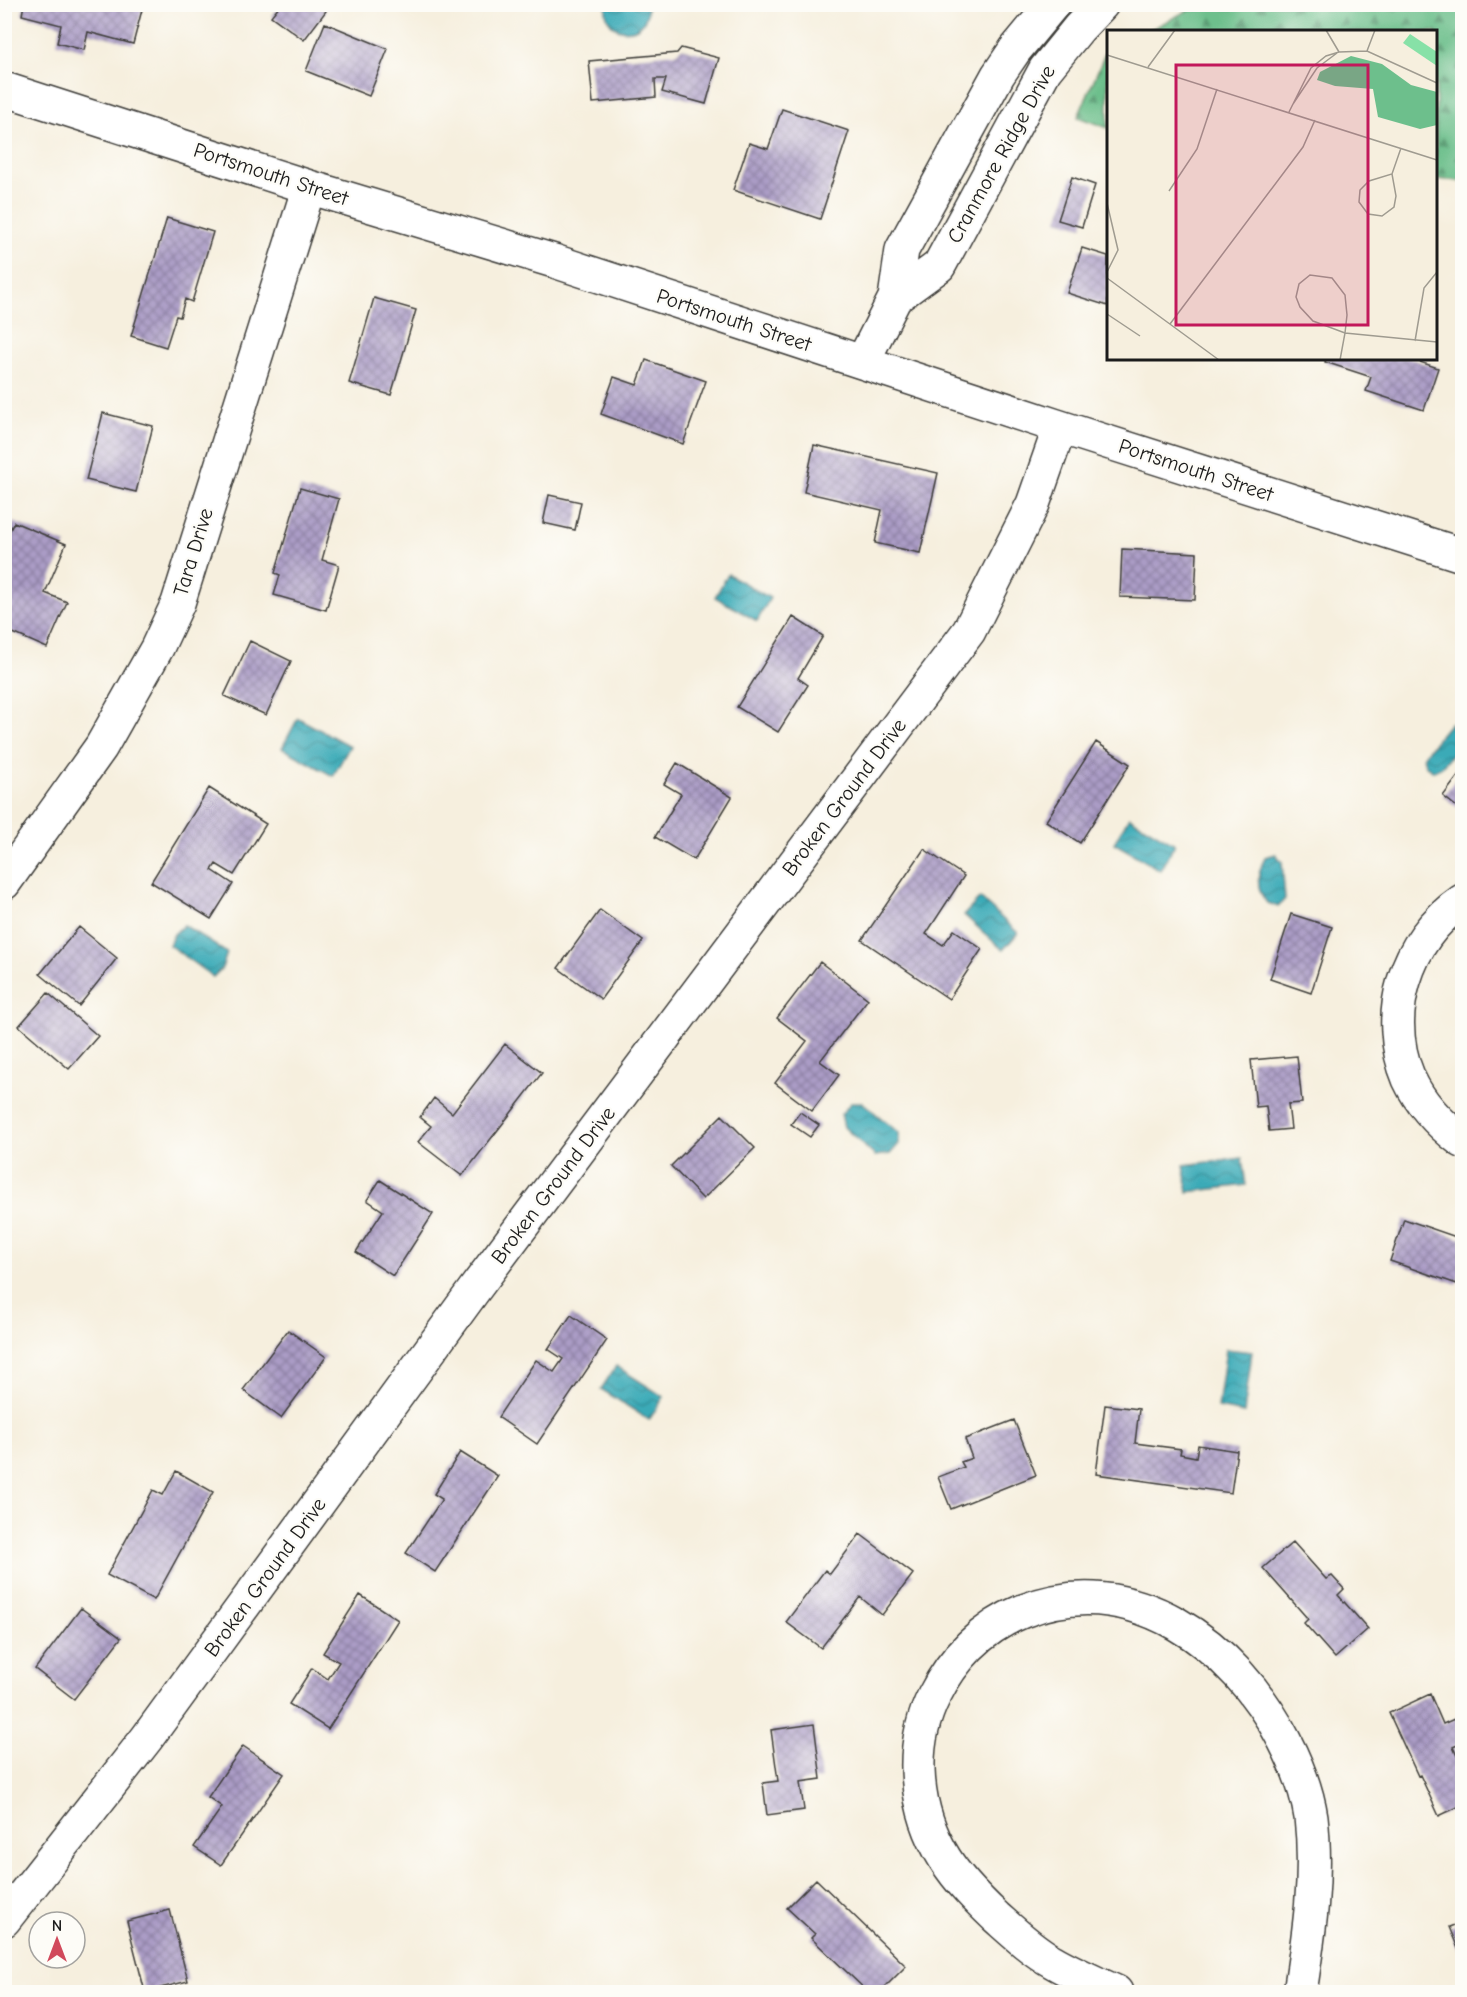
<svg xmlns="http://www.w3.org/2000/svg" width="1467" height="1997" font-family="'Comic Neue',sans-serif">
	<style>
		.forest { fill: url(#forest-firs); stroke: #446e54; stroke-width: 1.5 }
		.water { fill: url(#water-waves); stroke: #2b636a; stroke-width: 1.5 }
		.building { fill: url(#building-cross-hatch) }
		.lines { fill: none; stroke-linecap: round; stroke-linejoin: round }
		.minor-casing { stroke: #3d3c39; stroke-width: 36 }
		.minor { stroke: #fff; stroke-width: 33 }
		.labels { text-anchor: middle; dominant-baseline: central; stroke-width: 4.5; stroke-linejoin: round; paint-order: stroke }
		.street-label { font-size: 21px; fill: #1c1c1c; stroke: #fdfcf7 }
		.inset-road { fill: none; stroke: #9f9b90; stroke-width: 1.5 }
		.view { fill: #c2185b; fill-opacity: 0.15; stroke: #c2185b; stroke-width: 3 }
		.inset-edge { fill: none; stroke: #1c1c1c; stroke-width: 3 }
	</style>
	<defs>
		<pattern id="forest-firs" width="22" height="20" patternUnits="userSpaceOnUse" patternTransform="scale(1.5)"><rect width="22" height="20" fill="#6dbf8c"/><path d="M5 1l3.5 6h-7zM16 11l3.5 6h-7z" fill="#599a72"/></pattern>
		<pattern id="water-waves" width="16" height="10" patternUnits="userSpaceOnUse" patternTransform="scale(1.5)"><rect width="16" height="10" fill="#3aaab7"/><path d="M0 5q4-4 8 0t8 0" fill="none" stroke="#308a94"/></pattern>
		<pattern id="building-cross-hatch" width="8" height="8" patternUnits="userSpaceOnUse" patternTransform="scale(1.5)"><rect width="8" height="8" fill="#ab9cc6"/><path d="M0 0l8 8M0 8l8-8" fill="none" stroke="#8a7ea0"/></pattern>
	</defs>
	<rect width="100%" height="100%" fill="#fdfcf7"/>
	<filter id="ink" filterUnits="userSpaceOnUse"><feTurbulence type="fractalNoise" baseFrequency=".0167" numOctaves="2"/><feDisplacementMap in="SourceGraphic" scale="12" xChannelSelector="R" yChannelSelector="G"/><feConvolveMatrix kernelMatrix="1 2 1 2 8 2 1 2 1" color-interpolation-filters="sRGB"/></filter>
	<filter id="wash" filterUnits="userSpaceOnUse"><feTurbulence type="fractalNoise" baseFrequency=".008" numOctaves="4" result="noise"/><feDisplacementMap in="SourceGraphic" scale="24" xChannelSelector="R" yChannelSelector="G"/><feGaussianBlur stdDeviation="1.35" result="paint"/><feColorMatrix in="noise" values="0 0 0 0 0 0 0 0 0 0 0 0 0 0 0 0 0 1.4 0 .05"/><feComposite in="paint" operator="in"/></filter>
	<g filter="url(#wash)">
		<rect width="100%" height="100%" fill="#f6efde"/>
		<path class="forest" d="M1200,4L1462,5V181L1436,179V32L1148,31Z
			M1108,52V128L1078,117L1105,54Z"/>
		<path class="water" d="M606,5H647C651,39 602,39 606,5Z
			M728,574L770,598L757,621L715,597Z
			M298,718L350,746L333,776L282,748Z
			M1450,723L1458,724L1462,728V743L1440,768L1434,771L1425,765L1423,756Z
			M1129,817L1175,844L1160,870L1114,843Z
			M1276,854L1282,862L1285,899L1278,906L1267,903C1255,888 1257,874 1265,857Z
			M980,898L1018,933L1003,950L964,915Z
			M184,925L227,953L222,968L213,977L169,945L174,934Z
			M852,1102H862L899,1133V1144L890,1154L875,1156L844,1127L841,1114Z
			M1242,1158L1246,1185L1188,1192L1184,1165Z
			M1226,1349L1252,1352L1244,1413L1218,1408Z
			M616,1366L664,1397L649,1420L601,1389Z"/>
		<g id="blocks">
			<path class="building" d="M24,4H137L143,6L133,44L88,32L84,50L57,43L61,25L22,15Z
				M280,5H318L326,11L304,40L271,16Z
				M325,23L388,49L369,96L306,71Z
				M681,48L719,58L706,104L662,92L666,79H655L656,97L593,103L589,61L677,53Z
				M782,109L849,131L820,219L733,190L749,143L768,149Z
				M1072,177L1095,185L1082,227L1058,220Z
				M167,218L213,232L192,302L185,299L180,317L176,316L166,347L131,336Z
				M1082,248L1108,256V306L1067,293Z
				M374,298L416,310L391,395L349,383Z
				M1326,358H1408L1438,368L1424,410L1366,391L1371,377L1325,362Z
				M646,360L706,381L683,444L601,414L614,377L637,385Z
				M103,413L153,426L136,492L86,480Z
				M814,445L938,473L920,553L875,543L882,510L804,492Z
				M300,488L339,499L322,560L339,565L326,610L274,595L280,575L275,573Z
				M549,495L581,502L575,530L543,523Z
				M14,522L66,544L45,593L67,602L47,648L4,629V543Z
				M1122,549L1197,553L1195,600L1120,597Z
				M793,617L823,636L798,678L808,685L778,732L737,707Z
				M250,641L291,661L266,715L224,696Z
				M1096,742L1130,764L1080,843L1046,821Z
				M677,763L732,797L694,860L655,837L681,794L664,784Z
				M1462,771V811L1443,796Z
				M209,788L266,824L234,875L216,864L212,870L233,884L211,919L151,882Z
				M924,849L964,876L926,934L943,945L954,930L982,949L949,999L862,940Z
				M600,910L643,941L601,999L558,968Z
				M1291,914L1332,927L1311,993L1270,979Z
				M79,927L117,958L79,1006L40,974Z
				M820,962L868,999L820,1061L839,1075L812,1111L775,1083L807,1041L777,1018Z
				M48,993L98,1036L69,1069L19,1026Z
				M505,1044L542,1073L462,1176L418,1142L431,1126L420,1117L434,1098L452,1113Z
				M1297,1056L1302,1103L1288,1104L1291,1129L1269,1131L1266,1106L1256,1107L1251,1060Z
				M800,1112L819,1125L810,1137L791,1124Z
				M722,1115L755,1148L703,1199L671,1166Z
				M380,1180L433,1214L393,1276L356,1252L383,1211L367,1200Z
				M1404,1219L1462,1239V1267L1457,1284L1390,1261Z
				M571,1315L607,1340L537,1444L498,1417L536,1360L554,1372L563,1359L548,1349Z
				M288,1330L326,1357L281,1418L243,1390Z
				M1105,1405L1139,1409L1135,1443L1181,1449L1180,1454L1196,1457L1198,1445L1237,1451L1231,1493L1096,1474Z
				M1014,1420L1036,1475L951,1509L938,1477L964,1467L961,1462L972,1458L965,1439Z
				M460,1452L498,1476L435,1572L406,1553L442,1499L434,1494Z
				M176,1471L213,1492L154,1600L107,1575L153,1490L163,1495Z
				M860,1534L913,1574L882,1615L860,1597L821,1648L786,1622L825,1570L830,1574Z
				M1293,1542L1326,1579L1332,1576L1344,1589L1338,1595L1368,1629L1335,1658L1304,1623L1308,1619L1263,1568Z
				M360,1595L398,1620L328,1729L289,1704L312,1668L328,1679L339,1662L323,1653Z
				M81,1608L121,1638L74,1699L35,1669Z
				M1430,1694L1443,1724L1461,1716L1462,1718V1743L1453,1747L1462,1767V1805L1439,1816L1420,1775L1418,1776L1389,1713Z
				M814,1724L821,1779L800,1782L804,1810L767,1815L763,1783L778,1781L771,1730Z
				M243,1746L284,1774L221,1865L194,1847L222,1807L208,1797Z
				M816,1879L906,1966L880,1992H868L811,1938L815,1934L787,1908Z
				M170,1910L188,1981L145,1992L127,1921Z
				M1462,1922V1958L1449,1927Z"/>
		</g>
	</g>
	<g filter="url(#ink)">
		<use href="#blocks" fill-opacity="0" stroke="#3d3c39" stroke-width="1.5"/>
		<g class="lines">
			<g class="minor-casing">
				<path id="minor" d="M4,89L309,187L554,261L1060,427L1462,555
					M895,298L939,266L1045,70L1079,28L1102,4
					M863,361L895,298L902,250L998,75L1015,50L1053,4
					M4,883L101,747L157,648L178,603L309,187
					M1462,901C1405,940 1382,1015 1409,1079C1421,1105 1441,1125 1462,1141
					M4,1920L147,1738L474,1290L969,631L1033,504L1060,427
					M1116,1992C1095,1982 1072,1973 1052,1961C1032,1950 1013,1932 996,1917C977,1899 959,1881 945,1859C915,1811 908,1748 934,1696C953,1658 983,1627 1023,1611C1133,1568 1235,1645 1284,1740C1296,1763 1307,1791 1311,1817C1318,1876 1309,1934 1300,1992"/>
			</g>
			<use href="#minor" class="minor"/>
		</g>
	</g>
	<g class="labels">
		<g class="street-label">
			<text transform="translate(1001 154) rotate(-61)">Cranmore Ridge Drive</text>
			<text transform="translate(271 174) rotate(18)">Portsmouth Street</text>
			<text transform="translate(734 320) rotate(18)">Portsmouth Street</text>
			<text transform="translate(1196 470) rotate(18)">Portsmouth Street</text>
			<text transform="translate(193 552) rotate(-73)">Tara Drive</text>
			<text transform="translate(844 797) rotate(-53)">Broken Ground Drive</text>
			<text transform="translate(553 1185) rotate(-53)">Broken Ground Drive</text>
			<text transform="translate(265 1577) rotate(-54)">Broken Ground Drive</text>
		</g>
	</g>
	<g transform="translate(1107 30)">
		<rect width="330" height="330" fill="#f6efde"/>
		<path d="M244,26L275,34L304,55L330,62V95L313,99L271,87L266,59L228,56L210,50L213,42Z" fill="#6dbf8c"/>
		<path d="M303,4L330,22V36L296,13Z" fill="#87e1a7"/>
		<path class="inset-road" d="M219,0L232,22M260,21L268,0M0,25L330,130M41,37L68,0M186,74L210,38L230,23M182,82L204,38L219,26L232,22L260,21L330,53M285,144L289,166L287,177L275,186L261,184L252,172L253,160L262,151L285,144L294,118M62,161L90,119L110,59M0,173L11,220L0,242M0,248L112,330M0,284L33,306M63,294L196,117L208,90M308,311L317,258L330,242M233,330L238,303L240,285L238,265L225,248L203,245L192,254L189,267L193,277L206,291L238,303L330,312"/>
		<path class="view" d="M69,35H261V295H69Z"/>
		<rect width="330" height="330" class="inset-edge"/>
	</g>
	<rect width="1467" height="1997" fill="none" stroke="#fdfcf7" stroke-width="24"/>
	<g transform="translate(57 1940)"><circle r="28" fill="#fdfcf7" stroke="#a3a29f" stroke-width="1.5"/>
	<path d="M0-4.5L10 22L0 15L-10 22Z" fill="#d1495b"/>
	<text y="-9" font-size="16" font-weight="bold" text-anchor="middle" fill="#1c1c1c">N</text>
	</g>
</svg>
